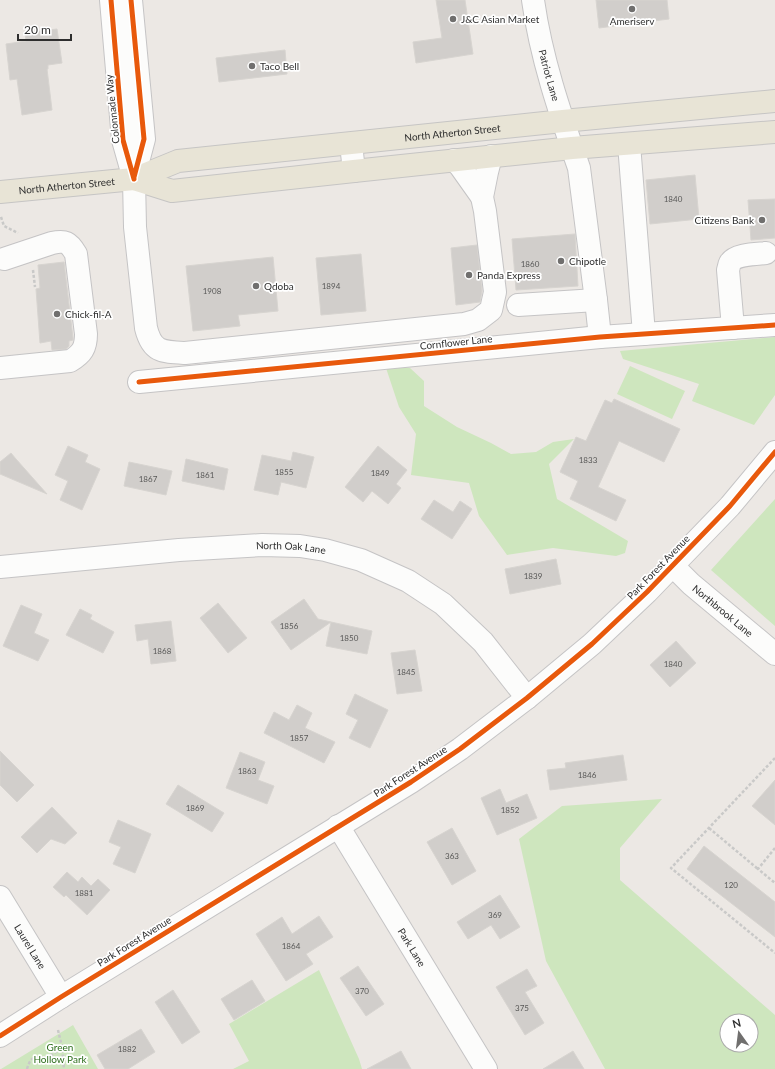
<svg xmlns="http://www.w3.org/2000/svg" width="775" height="1069" font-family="Lato,sans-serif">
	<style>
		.green { fill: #cee6be; fill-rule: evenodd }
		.building { fill: #d1cecb; stroke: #d7d4d0 }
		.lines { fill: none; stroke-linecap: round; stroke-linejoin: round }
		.minor-casing { stroke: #c5c4c5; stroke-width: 24 }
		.major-casing { stroke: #c6c5c4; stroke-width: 24 }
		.path { stroke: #c9c9c8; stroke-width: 2.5; stroke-dasharray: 3 2; stroke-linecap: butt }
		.minor { stroke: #fcfcfb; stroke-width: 22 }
		.major { stroke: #e8e4d6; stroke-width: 22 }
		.cycleway-casing { stroke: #fff; stroke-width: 8 }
		.cycleway { stroke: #e8590c; stroke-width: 5 }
		.poi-dot { fill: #706f6e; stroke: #fff; stroke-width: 1.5 }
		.labels { text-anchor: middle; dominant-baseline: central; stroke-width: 3.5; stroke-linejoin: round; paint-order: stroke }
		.number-label { font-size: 8px; fill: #585857 }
		.poi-label { font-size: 10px; fill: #2e2e2e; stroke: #fff; text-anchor: start }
		.street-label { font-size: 10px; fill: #2e2e2e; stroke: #fff }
		.park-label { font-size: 10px; fill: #2c6e1b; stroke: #fff }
	</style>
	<rect width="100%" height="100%" fill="#ece8e4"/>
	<path class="green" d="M775,337V395L754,425L692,401L699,384L623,359L620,351Z
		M385,365L410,368L424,381V406L457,427L491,443L511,454L536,452L553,442L574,439L549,464L557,499L628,541L625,553L616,556L553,548L507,555L479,516L469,483L411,475L416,434L399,407Z
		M630,366L685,391L672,419L617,394Z
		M775,499V626L711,570Z
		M662,799L620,848V880L775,1015V1069H605L546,961L519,839L562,806ZM727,1021H751V1045H727Z
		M319,970L359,1059L362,1069H233L249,1061L229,1024Z
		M73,1025L98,1069H1L65,1030Z"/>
	<path class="building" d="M436,0H465L473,54L416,63L413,42L442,38Z
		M596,0H667L669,19L599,28Z
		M57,29L62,63L48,65V69H47L52,110L22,115L17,79L10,80L6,44L26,41L25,33Z
		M285,50L287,74L219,82L216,58Z
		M695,175L699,219L650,224L646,180Z
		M775,199V238L751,240L748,200Z
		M575,234L578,286L516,290L512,239Z
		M477,245L482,291L480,302L456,305L451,248Z
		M361,254L366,311L321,315L316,258Z
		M273,257L278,311L238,315L240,326L193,331L186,266Z
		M64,262L73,338V340L69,341V346L66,349L52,350L51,341L40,343L36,289L40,288L38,265Z
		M614,399L680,429L664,462L619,441L598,487L626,500L616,521L570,499L578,481L560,472L576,437L586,441L605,400L612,403Z
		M68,446L88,455L85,462L100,469L82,510L60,500L68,481L55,475Z
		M378,446L407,470L396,484L401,488L388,504L372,491L363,502L345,487Z
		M293,452L314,457L306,488L281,482L278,495L254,490L262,455L291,461Z
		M11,453L16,459L47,494L0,474V462Z
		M186,459L228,469L224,490L182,481Z
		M129,462L172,471L166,495L124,486Z
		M434,500L453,512L460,501L472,509L452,539L421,519Z
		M556,559L561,584L510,594L505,569Z
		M304,599L318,619L331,622L291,650L271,622Z
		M218,603L247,638L228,653L200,618Z
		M21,605L42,614L34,633L49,640L38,661L3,646Z
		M80,609L92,615L90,619L114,632L103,653L66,635Z
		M171,621L176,661L151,664L148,639L137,641L135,625Z
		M331,622L372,631L367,654L326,646Z
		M676,641L696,663L670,687L650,665Z
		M415,650L422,691L397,694L391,653Z
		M355,694L388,710L370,748L349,738L358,720L346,714Z
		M297,705L312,713L305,728L335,742L324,763L264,733L274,712L289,720Z
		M0,751L34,785L17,802L0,785Z
		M240,752L265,762L258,780L274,786L267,804L226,788Z
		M623,755L627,780L550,790L547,770L566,768L565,763Z
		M775,780V825L752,806Z
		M178,785L224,813L212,832L166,804Z
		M500,789L506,803L527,794L537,818L497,835L481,798Z
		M52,807L77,833L65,844L51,839L37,853L21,837Z
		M118,820L151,834L135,873L113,864L121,847L109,842Z
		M452,828L476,871L452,885L427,842Z
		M704,846L775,902V937L687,869Z
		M67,872L78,882L82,877L91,886L98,879L110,890L87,915L66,895L64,897L53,887Z
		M500,895L520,927L500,939L491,925L468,939L457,922Z
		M319,916L333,937L306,954L313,964L286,981L256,934L282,917L292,934Z
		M358,966L384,1004L366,1016L340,978Z
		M527,969L537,986L525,992L544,1023L525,1035L496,987Z
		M252,980L265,1001L234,1020L221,999Z
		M173,990L200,1032L182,1044L155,1002Z
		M141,1029L155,1052L128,1069H105L97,1055Z
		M401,1051L411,1069H367Z
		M573,1051L584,1069H543Z"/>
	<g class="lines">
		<g class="minor-casing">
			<g id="minor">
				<path d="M111,0L123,140L134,179L135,227L146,328C152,352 162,352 185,353L464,324L478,320L491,310L495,292L485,211L482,197L487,172L491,156"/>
				<path d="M131,0L144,139L134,177"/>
				<path id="s1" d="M533,0C541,58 560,113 579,168L596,300L600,337"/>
				<path d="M351,144L354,171"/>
				<path d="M629,144L644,334"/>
				<path d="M454,160L460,166L482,197"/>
				<path d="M518,305L596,300"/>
				<path d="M733,328L728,270C729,267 729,265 730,263C735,254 757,254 766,253"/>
				<path d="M0,368L70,361C82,354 86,348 86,334L76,254C69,242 65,240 52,243L4,259"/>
				<path d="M139,382L600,337L775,325"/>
				<path id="s2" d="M673,566L691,584L775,654"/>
				<path id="s3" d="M0,567L179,550L262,545L300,546L325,550L361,560L408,581L443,604L483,642L527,698"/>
				<path id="s4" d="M338,826L486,1069"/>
				<path id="s5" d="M0,897L61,997"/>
				<path d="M0,1036L61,997L411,782L460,749L527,698L592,644L647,592L730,506L775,452"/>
			</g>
		</g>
		<g class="major-casing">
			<g id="major">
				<path d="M134,179L172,191L354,171L572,148L775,132"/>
				<path id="s6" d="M0,192L134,179L178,161L563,121L775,101"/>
			</g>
		</g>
		<path class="path" d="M1,217L4,226L18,233
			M33,270L35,287
			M775,758L671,868L775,953
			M709,828L758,869
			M775,848L758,869L775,883
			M58,1030L62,1047L64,1069
			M27,1069C32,1052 37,1060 49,1056C53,1055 58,1050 62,1047"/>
		<use href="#minor" class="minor"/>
		<use href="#major" class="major"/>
		<g class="cycleway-casing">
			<path id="cycleway" d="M111,0L123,140L134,179
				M131,0L144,139L134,177
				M139,382L600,337L775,325
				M0,1036L61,997L411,782L460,749L527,698L592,644L647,592L730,506L775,452"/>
		</g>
		<use href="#cycleway" class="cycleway"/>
	</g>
	<g class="poi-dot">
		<circle cx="632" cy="9" r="4"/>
		<circle cx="453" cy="19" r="4"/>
		<circle cx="252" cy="66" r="4"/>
		<circle cx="762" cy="220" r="4"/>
		<circle cx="561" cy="261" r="4"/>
		<circle cx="469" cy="275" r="4"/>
		<circle cx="256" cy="286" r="4"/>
		<circle cx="57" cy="314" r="4"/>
	</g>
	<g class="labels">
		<g class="number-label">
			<text x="673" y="199">1840</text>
			<text x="530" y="264">1860</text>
			<text x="331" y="286">1894</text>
			<text x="212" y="291">1908</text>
			<text x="588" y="460">1833</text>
			<text x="284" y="472">1855</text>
			<text x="380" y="473">1849</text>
			<text x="205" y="475">1861</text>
			<text x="148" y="479">1867</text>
			<text x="533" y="576">1839</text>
			<text x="289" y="626">1856</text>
			<text x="349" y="638">1850</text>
			<text x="162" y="651">1868</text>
			<text x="673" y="664">1840</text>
			<text x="406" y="672">1845</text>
			<text x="299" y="738">1857</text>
			<text x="247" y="771">1863</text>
			<text x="587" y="775">1846</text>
			<text x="195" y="808">1869</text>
			<text x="510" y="810">1852</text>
			<text x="452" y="856">363</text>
			<text x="731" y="885">120</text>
			<text x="84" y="893">1881</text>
			<text x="495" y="915">369</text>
			<text x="291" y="946">1864</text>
			<text x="362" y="991">370</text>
			<text x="522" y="1008">375</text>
			<text x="127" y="1049">1882</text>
		</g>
		<g class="poi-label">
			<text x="461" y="19">J&amp;C Asian Market</text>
			<text x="632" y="21" text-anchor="middle">Ameriserv</text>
			<text x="260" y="66">Taco Bell</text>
			<text x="754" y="220" text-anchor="end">Citizens Bank</text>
			<text x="569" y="261">Chipotle</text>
			<text x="477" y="275">Panda Express</text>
			<text x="264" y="286">Qdoba</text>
			<text x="65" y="314">Chick-fil-A</text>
		</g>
		<g class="street-label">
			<text stroke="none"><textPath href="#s1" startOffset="77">Patriot Lane</textPath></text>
			<text transform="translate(112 109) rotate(-96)">Colonnade Way</text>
			<text stroke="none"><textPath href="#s6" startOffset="458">North Atherton Street</textPath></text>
			<text stroke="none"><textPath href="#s6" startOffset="67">North Atherton Street</textPath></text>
			<text transform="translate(456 342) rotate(-6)">Cornflower Lane</text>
			<text stroke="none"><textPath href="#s3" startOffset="292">North Oak Lane</textPath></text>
			<text transform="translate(658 567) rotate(-46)">Park Forest Avenue</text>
			<text stroke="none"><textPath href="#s2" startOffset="67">Northbrook Lane</textPath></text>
			<text transform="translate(410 771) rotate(-33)">Park Forest Avenue</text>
			<text transform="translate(134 941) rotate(-32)">Park Forest Avenue</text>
			<text stroke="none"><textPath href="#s5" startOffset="58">Laurel Lane</textPath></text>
			<text stroke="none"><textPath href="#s4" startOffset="142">Park Lane</textPath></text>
		</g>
		<g class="park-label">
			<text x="60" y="1047">Green<tspan x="60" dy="12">Hollow Park</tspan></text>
		</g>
	</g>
	<g transform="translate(739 1033) rotate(346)"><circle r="19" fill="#ffffff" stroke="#ababab"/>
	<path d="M0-3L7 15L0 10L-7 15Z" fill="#706f6e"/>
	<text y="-6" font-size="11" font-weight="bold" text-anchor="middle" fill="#2e2e2e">N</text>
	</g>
	<path d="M18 34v6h53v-6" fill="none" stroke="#2e2e2e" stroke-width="2"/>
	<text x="24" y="34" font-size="12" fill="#2e2e2e" stroke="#ffffff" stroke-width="3" paint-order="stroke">20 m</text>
</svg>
